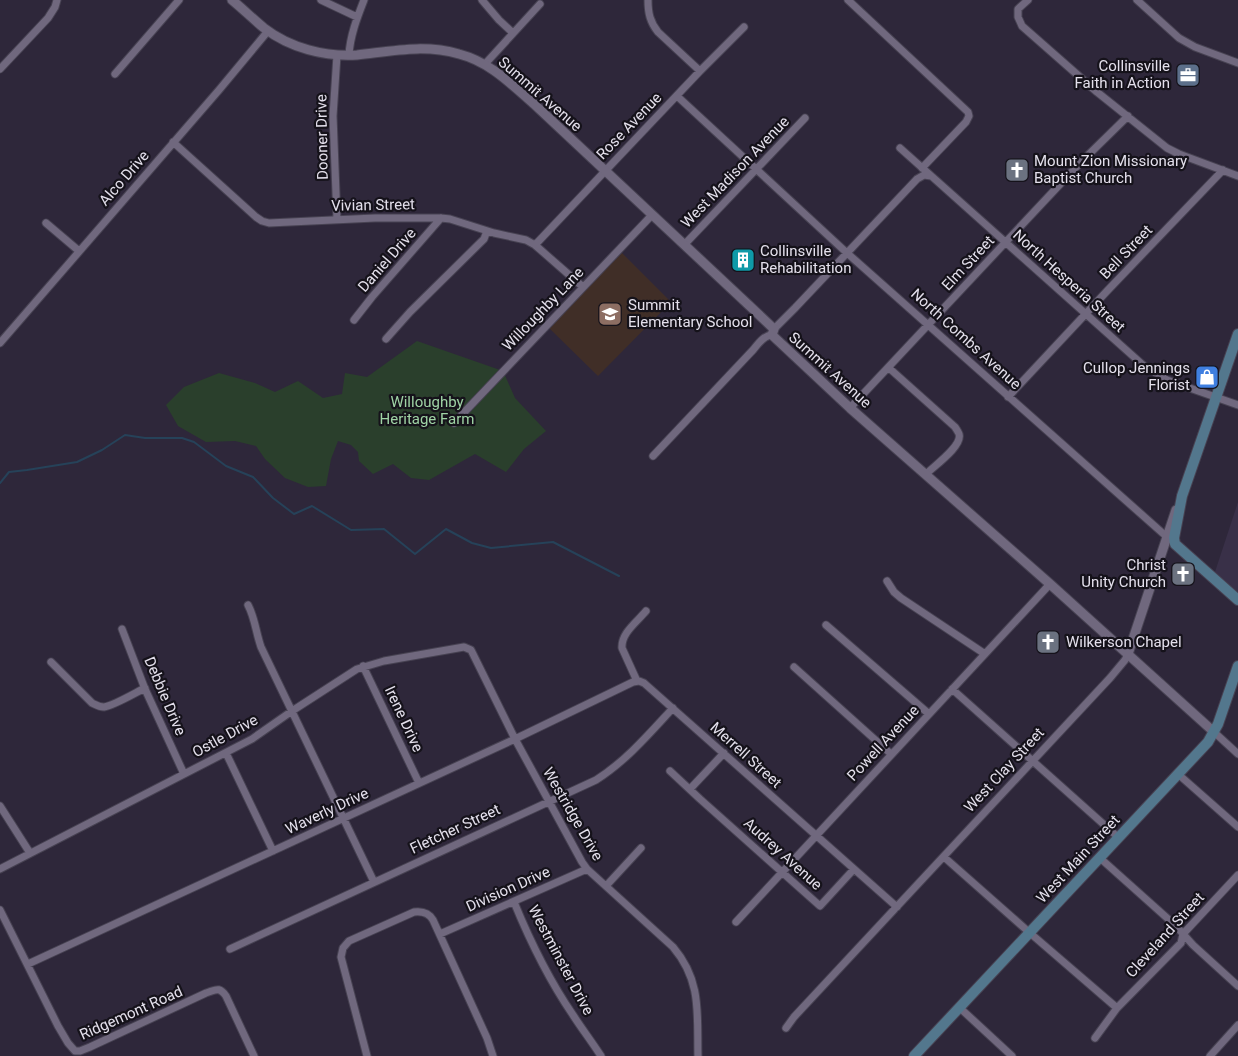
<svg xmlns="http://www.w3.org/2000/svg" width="1238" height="1056" font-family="Roboto,sans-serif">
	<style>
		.built { fill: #393048 }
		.education { fill: #402e27 }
		.green { fill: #2a3f2c }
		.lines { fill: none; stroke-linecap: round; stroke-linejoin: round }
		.stream { stroke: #264259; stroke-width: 2 }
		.minor-casing { stroke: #474252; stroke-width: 9 }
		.tertiary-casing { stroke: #474252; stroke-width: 11 }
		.secondary-casing { stroke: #474252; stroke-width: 12 }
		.minor { stroke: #70687e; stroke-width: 7 }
		.tertiary { stroke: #70687e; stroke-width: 9 }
		.secondary { stroke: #53778d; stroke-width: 10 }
		.labels { text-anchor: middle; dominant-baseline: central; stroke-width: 4.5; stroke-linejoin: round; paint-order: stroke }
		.poi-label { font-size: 15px; fill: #e4e0ec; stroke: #15121a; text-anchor: start }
		.street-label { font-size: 15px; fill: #e4e0ec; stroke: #15121a }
		.park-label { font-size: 15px; fill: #9fd3a5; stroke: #15121a }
	</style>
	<rect width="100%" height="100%" fill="#2e273a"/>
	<path class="built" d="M1238,502V600L1213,578Z"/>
	<path class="education" d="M622,253L671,302L598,376L548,327Z"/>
	<path class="green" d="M417,341L503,371L515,398L546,431L524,449L506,472L475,454L429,480L411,478L393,464L373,474L359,461L358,452L351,445L338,441L331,459L326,486L308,487L285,478L265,459L256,446L235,441L206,442L178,426L166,405L184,387L219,373L255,383L275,392L298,381L323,398L342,394L345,373L367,377Z"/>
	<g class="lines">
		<path class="stream" d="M0,483L9,472L27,470L77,462L102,450L125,435L145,438H182L194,442L226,466L253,477L273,498L294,514L312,506L351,530L384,529L415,554L446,529L472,543L491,548L553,542L619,576"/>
		<g class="minor-casing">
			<path id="minor" d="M321,0L357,17
				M482,0L499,20L513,33
				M648,0C648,13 650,22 658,32L700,71
				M848,0L968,112L969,116L966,122L922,168
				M1028,0L1018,9V17L1022,26L1097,92L1167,148L1179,154L1238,176
				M1137,0L1179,38L1195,47L1238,63
				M349,55C350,36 357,18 364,0
				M485,64L540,4
				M0,69L48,18L55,7L57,0
				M115,74L179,0
				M677,96L847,253L1167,537
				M173,142L256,217L262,221L269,223L375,218H441L450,219L494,233L526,240L535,245L583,287
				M900,148L1143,365L1167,380L1238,405
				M337,219L333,116L337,55
				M46,223L79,251
				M535,245L700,71L744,27
				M684,245L805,118
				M354,320L372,297L441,218
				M774,329L795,308L917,179L924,175L931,176
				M386,339L410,312L484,239L487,231
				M0,343L219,90L268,31
				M889,368L955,427C955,427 959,433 959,434C963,446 934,466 926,474
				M1008,397L1108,290L1223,170
				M850,408L1079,164L1128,116
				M454,423L652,215
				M653,456L753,350C758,344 764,335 772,335
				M887,581L894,592L901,598L985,654
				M248,605C255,618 256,633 261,647L374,882
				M826,625L929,714
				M122,629L145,689L184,774
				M51,662L92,703C96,705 99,707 104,707C113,706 135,693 145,688
				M363,666L419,783
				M794,667L891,754
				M637,681L622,648C621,633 637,622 646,611
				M952,689L1119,838
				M1214,732L1238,754
				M226,753L273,851
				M670,771L700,799L820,906L854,869
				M1178,774L1238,827
				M690,789L724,753
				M0,806L30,853
				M944,857L1030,933L1117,1008
				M1100,858L1176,926L1193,945L1238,986
				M0,869L252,739L292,711L357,669L384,661L464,647L471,650L473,654L515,739L582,862L587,869L673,947C702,981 697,1014 698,1056
				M606,886L641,848
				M514,902C530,941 549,980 573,1015C582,1029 592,1042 601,1056
				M0,910L58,1026L68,1043L75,1051H80L90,1047L206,993C216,990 219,986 226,996L254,1056
				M736,922L1050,584
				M440,934L587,869
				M230,949L596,780C626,761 649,734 673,708
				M28,964L515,739L633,682L639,681L644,683L897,907
				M960,1008L1012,1056
				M786,1028L794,1017L1110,678L1125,660L1128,654
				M1095,1038L1117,1008L1181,943L1183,934L1238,875
				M367,1056L341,957L343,948L349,941L414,912C422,911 429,913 433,920L487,1038L493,1056
				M1210,1056L1238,1025"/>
		</g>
		<g class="tertiary-casing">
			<path id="tertiary" d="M232,0C243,9 253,19 264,28C290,48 325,57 357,55C393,51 424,44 459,54C490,62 511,84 534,104L754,310L774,329L772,335L850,408L1050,584L1214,732
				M1128,654L1176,510"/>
		</g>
		<g class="secondary-casing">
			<path id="secondary" d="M1238,334L1182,496L1174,538L1175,544L1238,600
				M914,1056L1208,742L1218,724L1238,666"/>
		</g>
		<use href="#minor" class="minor"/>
		<use href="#tertiary" class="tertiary"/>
		<use href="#secondary" class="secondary"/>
	</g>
	<defs>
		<g id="office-square" transform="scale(1.25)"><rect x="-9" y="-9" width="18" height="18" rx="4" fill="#5c6f8a" stroke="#15121a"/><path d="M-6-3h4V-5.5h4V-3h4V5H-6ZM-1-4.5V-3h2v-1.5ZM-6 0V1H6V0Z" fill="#fff"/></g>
		<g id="church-square" transform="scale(1.25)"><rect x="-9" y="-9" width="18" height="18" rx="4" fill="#6b7280" stroke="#15121a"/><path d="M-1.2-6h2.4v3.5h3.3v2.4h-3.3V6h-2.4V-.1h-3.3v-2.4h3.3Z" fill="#fff"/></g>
		<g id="building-square" transform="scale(1.25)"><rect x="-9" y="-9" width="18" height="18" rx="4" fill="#0f9aa8" stroke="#15121a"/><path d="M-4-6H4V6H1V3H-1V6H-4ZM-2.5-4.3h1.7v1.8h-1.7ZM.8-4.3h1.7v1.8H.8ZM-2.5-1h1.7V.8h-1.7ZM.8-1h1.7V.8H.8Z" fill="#fff"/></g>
		<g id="school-square" transform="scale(1.25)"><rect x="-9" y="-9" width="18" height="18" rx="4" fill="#8d6e63" stroke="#15121a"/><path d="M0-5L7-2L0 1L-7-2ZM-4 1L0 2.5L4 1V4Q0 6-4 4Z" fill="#fff"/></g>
		<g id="shop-square" transform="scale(1.25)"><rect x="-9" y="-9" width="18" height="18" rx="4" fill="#3f7fe0" stroke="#15121a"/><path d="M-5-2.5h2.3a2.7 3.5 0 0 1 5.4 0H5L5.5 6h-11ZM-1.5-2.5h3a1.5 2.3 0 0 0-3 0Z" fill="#fff"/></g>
	</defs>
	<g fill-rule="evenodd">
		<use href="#office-square" x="1188" y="75"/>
		<use href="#church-square" x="1017" y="170"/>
		<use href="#building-square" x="743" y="260"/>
		<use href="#school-square" x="610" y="314"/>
		<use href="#shop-square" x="1207" y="377"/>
		<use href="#church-square" x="1183" y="574"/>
		<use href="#church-square" x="1048" y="642"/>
	</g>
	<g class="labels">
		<g class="poi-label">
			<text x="1170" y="66" text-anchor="end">Collinsville<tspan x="1170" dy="17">Faith in Action</tspan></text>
			<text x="1034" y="161">Mount Zion Missionary<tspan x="1034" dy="17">Baptist Church</tspan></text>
			<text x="760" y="251">Collinsville<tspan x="760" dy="17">Rehabilitation</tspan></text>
			<text x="628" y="305">Summit<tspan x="628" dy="17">Elementary School</tspan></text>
			<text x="1190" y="368" text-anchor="end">Cullop Jennings<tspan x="1190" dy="17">Florist</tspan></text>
			<text x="1166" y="565" text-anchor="end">Christ<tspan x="1166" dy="17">Unity Church</tspan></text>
			<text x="1066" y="642">Wilkerson Chapel</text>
		</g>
		<g class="street-label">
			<text transform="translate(540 94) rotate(41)">Summit Avenue</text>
			<text transform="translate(629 126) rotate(-46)">Rose Avenue</text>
			<text transform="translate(322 137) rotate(-91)">Dooner Drive</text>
			<text transform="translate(735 172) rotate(-46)">West Madison Avenue</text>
			<text transform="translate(124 178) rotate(-49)">Alco Drive</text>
			<text transform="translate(373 205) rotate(-1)">Vivian Street</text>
			<text transform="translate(1126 252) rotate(-46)">Bell Street</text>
			<text transform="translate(387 260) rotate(-49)">Daniel Drive</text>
			<text transform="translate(968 263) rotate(-47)">Elm Street</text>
			<text transform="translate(1069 281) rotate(42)">North Hesperia Street</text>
			<text transform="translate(543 309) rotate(-46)">Willoughby Lane</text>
			<text transform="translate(966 339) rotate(42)">North Combs Avenue</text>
			<text transform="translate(830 370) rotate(42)">Summit Avenue</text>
			<text transform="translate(165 696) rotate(67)">Debbie Drive</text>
			<text transform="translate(404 719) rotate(65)">Irene Drive</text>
			<text transform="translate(225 736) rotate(-29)">Ostle Drive</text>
			<text transform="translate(883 743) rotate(-47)">Powell Avenue</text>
			<text transform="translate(746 755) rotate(42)">Merrell Street</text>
			<text transform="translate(1004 770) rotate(-47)">West Clay Street</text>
			<text transform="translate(327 811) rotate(-25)">Waverly Drive</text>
			<text transform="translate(573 814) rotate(60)">Westridge Drive</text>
			<text transform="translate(455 829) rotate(-25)">Fletcher Street</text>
			<text transform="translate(783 854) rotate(42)">Audrey Avenue</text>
			<text transform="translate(1078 859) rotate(-47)">West Main Street</text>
			<text transform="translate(508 889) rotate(-24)">Division Drive</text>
			<text transform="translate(1165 935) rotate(-48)">Cleveland Street</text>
			<text transform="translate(561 960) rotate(62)">Westminster Drive</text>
			<text transform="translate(131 1013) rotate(-24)">Ridgemont Road</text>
		</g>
		<g class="park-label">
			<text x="427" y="402">Willoughby<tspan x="427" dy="17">Heritage Farm</tspan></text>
		</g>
	</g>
</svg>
